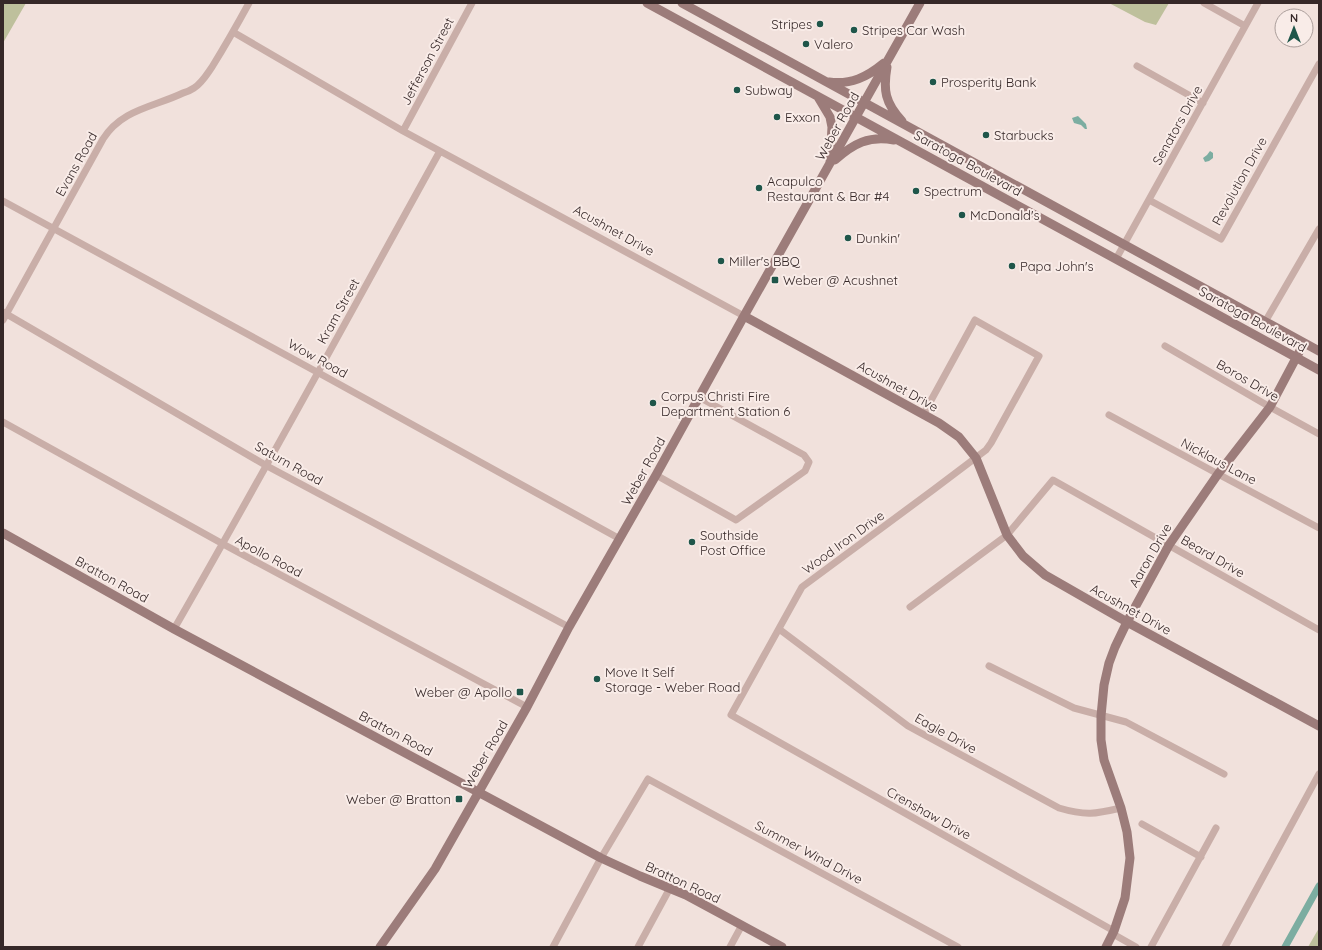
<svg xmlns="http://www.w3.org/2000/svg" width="1322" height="950" font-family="Quicksand,sans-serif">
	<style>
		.green { fill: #bec09c }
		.water { fill: #7cada1 }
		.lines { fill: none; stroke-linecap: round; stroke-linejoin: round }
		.canal { stroke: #7cada1; stroke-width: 7 }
		.street { stroke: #c9aea8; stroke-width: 7 }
		.secondary { stroke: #9c7c7a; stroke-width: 9 }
		.poi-dot { fill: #1f564a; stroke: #f9ece8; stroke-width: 1.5 }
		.labels { text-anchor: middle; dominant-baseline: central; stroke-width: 4; stroke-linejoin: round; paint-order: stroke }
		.poi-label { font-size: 13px; fill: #362828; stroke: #f9ece8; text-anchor: start }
		.street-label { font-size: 13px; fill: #362828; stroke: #f9ece8 }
	</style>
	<rect width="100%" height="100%" fill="#f1e1dc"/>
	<path class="green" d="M3,3H26L3,43Z
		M1109,3H1169L1156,25L1145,22Z
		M1319,928V947H1308Z"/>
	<path class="water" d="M1078,116L1086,124L1087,129H1085L1081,125L1074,123L1072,118Z
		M1210,151L1213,153V158L1209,161L1205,162L1203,158L1207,155Z"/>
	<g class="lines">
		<path class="canal" d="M1285,947L1319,886"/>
		<path class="street" d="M1204,3L1245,26
			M233,32L403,131L744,316
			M1137,66L1203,103
			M403,131L472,3
			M1149,200L1221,239L1319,64
			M3,201L317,372L620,539
			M1116,259L1258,3
			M3,312L267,466L569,627
			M3,320L103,139C122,109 154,107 183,93C187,92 191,90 194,88C202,83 207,74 212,67C225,46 237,25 249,3
			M1265,322L1319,229
			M1165,346L1270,407L1319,434
			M923,415L975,320L1039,356L991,443L986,450L933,490L802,587L731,715L1114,931
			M1109,415L1218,474L1319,528
			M3,422L223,544L527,707
			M656,475L736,520L805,471L809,462L804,455L699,397
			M910,607L1007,535L1053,480L1319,630
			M174,629C265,471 352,310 440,151
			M779,629L908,726L1059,808C1086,816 1095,814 1121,808
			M989,666L1074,708L1126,722L1224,774
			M1142,824L1201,857
			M1113,934L1136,947
			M553,947L601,858L648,779L958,947
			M638,947L670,888
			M730,947L742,925
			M1151,947L1216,828
			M1225,947L1319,774"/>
		<path class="secondary" d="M647,3L1319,370
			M682,3L1319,351
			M887,67C883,90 885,103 902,121
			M829,82C851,85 867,77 884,63
			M818,97L830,117L832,127L830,162
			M835,160C853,144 869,135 894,140
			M744,316L939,423L959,437L976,458L1007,535L1023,556L1045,575L1127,622L1319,726
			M3,533L174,629L601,858L640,876L686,895L782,947
			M380,947L435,869L527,707L569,627L656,475L744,316L920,3
			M1106,947L1114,931L1125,898L1130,858L1127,832L1121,808L1104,760L1101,740V716L1104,685L1109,663L1115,647L1127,622L1169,545L1218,474L1270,407L1304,343"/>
	</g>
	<g class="poi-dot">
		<circle cx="820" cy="24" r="4"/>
		<circle cx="854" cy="30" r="4"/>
		<circle cx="806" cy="44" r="4"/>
		<circle cx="933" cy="82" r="4"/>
		<circle cx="737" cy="90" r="4"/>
		<circle cx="777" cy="117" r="4"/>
		<circle cx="986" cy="135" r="4"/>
		<circle cx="759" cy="188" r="4"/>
		<circle cx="916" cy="191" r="4"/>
		<circle cx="962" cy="215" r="4"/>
		<circle cx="848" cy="238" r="4"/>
		<circle cx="721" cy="261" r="4"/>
		<circle cx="1012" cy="266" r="4"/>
		<rect x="771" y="276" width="8" height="8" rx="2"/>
		<circle cx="653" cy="403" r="4"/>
		<circle cx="692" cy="542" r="4"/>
		<circle cx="597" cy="679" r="4"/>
		<rect x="516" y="688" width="8" height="8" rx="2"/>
		<rect x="455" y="795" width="8" height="8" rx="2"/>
	</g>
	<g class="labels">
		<g class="poi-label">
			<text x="812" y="24" text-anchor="end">Stripes</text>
			<text x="862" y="30">Stripes Car Wash</text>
			<text x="814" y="44">Valero</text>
			<text x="941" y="82">Prosperity Bank</text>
			<text x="745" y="90">Subway</text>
			<text x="785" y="117">Exxon</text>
			<text x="994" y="135">Starbucks</text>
			<text x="767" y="181">Acapulco<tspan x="767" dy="15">Restaurant &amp; Bar #4</tspan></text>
			<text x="924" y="191">Spectrum</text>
			<text x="970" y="215">McDonald's</text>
			<text x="856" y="238">Dunkin'</text>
			<text x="729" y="261">Miller's BBQ</text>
			<text x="1020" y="266">Papa John's</text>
			<text x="783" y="280">Weber @ Acushnet</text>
			<text x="661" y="396">Corpus Christi Fire<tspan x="661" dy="15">Department Station 6</tspan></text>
			<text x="700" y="535">Southside<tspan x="700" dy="15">Post Office</tspan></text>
			<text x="605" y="672">Move It Self<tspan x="605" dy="15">Storage - Weber Road</tspan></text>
			<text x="512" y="692" text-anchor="end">Weber @ Apollo</text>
			<text x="451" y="799" text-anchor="end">Weber @ Bratton</text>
		</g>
		<g class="street-label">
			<text transform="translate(427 61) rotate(-62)">Jefferson Street</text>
			<text transform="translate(1177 125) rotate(-61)">Senators Drive</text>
			<text transform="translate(837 126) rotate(-61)">Weber Road</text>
			<text transform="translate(968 163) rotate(29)">Saratoga Boulevard</text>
			<text transform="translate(76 164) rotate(-61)">Evans Road</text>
			<text transform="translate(1239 181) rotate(-61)">Revolution Drive</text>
			<text transform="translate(614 230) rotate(29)">Acushnet Drive</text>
			<text transform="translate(338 311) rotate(-61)">Kram Street</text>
			<text transform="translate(1253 319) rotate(29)">Saratoga Boulevard</text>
			<text transform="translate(318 358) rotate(29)">Wow Road</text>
			<text transform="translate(1248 380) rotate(30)">Boros Drive</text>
			<text transform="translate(898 386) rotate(29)">Acushnet Drive</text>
			<text transform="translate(1219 461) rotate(28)">Nicklaus Lane</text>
			<text transform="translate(289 463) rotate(29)">Saturn Road</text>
			<text transform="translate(643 471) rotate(-61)">Weber Road</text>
			<text transform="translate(843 542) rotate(-36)">Wood Iron Drive</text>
			<text transform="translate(1150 555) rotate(-60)">Aaron Drive</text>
			<text transform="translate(269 556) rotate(28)">Apollo Road</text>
			<text transform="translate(1213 556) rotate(30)">Beard Drive</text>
			<text transform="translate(112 579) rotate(29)">Bratton Road</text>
			<text transform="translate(1131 609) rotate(29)">Acushnet Drive</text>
			<text transform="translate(396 733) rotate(28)">Bratton Road</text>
			<text transform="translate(946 733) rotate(29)">Eagle Drive</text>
			<text transform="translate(485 754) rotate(-60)">Weber Road</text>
			<text transform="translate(929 813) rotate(29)">Crenshaw Drive</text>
			<text transform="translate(809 852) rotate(28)">Summer Wind Drive</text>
			<text transform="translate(683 882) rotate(25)">Bratton Road</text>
		</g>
	</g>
	<rect width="1322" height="950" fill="none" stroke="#362828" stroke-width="8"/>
	<g transform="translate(1294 28)"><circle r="19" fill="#f9ece8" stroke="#ab9e9b"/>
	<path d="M0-3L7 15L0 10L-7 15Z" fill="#1f564a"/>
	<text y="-6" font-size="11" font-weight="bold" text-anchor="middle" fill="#362828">N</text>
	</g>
</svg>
